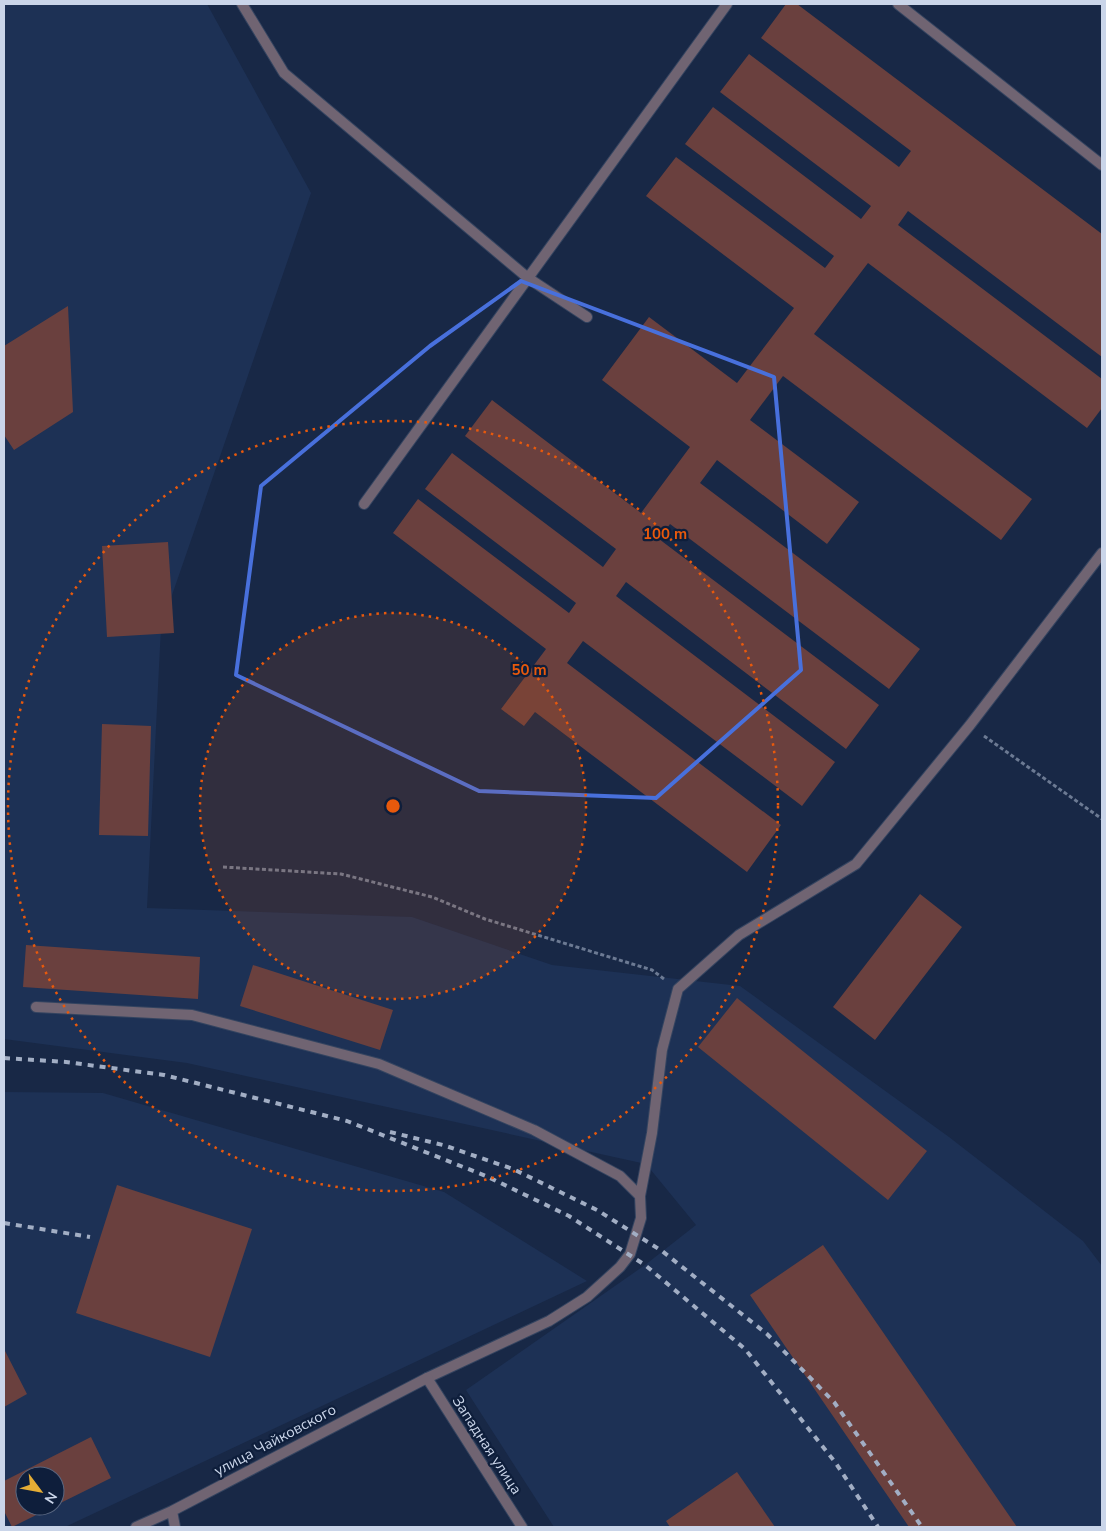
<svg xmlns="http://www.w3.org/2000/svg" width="1106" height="1531" font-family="'Nunito Sans',sans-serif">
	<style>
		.built { fill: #1d3155; fill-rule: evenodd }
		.building { fill: #6a403e; fill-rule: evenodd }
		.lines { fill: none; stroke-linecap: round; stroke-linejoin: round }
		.lane-casing { stroke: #344460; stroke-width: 12 }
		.street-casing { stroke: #344460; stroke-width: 12 }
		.path { stroke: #6c7a93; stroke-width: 3; stroke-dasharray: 4 2.5; stroke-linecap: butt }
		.lane { stroke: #706472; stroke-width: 10 }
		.street { stroke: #706472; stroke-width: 10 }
		.rail { stroke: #a2aec4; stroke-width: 4; stroke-dasharray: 6 6; stroke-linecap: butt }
		.marked { fill: none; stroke: #4870dc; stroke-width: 4; stroke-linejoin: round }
		.ring { fill: none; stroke: #e8590c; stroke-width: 2.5; stroke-dasharray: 2.5 5 }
		.labels { text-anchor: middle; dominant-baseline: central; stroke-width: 4.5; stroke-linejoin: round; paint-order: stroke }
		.street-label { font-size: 15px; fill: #cad5e9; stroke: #0e1e3b }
		.centre { fill: #e8590c; stroke: #0e1e3b; stroke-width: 2.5 }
		.ring-label { font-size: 15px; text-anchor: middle; font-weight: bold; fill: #e8590c; stroke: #0e1e3b; stroke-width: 4.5; stroke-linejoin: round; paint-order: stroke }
	</style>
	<rect width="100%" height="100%" fill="#182846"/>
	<path class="built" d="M4,4H207L311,193L161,627L147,908L412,917L552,965L740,986L949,1137L1083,1241L1102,1266V1527H554L466,1390L645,1265L696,1225L646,1164L187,1063L4,1039Z
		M4,1092L103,1093L444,1192L587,1281L65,1527H4ZM25,1476H55V1506H25Z"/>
	<path class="building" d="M786,4H797L1102,234V357L908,211L898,225L1102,379V408L1087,428L868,263L814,334L1032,499L1001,540L783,376L750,420L859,502L827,544L717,460L700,483L920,649L889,689L670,524L659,539L879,705L846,749L626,582L616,596L835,762L802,806L583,641L567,663L781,825L747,872L535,712L524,726L501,709L546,649L393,533L418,499L569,613L576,603L425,489L452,453L603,567L616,549L465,436L492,400L641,513L690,447L602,380L649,317L737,383L794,308L646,196L676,157L825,268L834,256L685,144L713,107L861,219L871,206L720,92L749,54L899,167L911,151L761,38Z
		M68,306L73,412L14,450L4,435V346Z
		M168,542L174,633L107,637L102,546Z
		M102,724L151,726L148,836L99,835Z
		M920,894L962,927L875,1040L833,1007Z
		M26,945L200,957L198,999L23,987Z
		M253,965L393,1010L380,1050L240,1006Z
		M737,998L927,1151L888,1200L698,1047Z
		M117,1185L252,1229L210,1357L76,1313Z
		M823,1245L1017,1527H909L750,1295Z
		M4,1349L27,1394L4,1407Z
		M91,1437L111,1478L12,1527L4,1511V1481ZM25,1476H55V1506H25Z
		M737,1472L775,1527H670L666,1521Z"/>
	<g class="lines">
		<g class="lane-casing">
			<path id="lane" d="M242,4L284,73L528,278L364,504
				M898,4L1102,165
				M587,317L528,278L727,4
				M36,1007L192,1015L379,1064L534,1130L620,1176L640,1196
				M427,1378L549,1321L587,1297L620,1267L630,1254L641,1218L640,1196L652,1133L662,1050L678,989L739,935L856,864L970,725L1102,553"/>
		</g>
		<g class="street-casing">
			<path id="street" d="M172,1511L175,1527
				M136,1527L172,1511L427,1378L522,1527"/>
		</g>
		<path class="path" d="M984,736L1102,819
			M223,867L341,874L432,897L485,919L652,970L664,979"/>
		<use href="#lane" class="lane"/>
		<use href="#street" class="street"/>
		<path class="rail" d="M4,1058L66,1062L164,1075L347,1121L486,1176L569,1216L645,1265L745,1349L835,1462L878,1527
			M390,1132L443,1145L513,1169L597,1210L662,1251L767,1334L834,1402L922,1527
			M4,1223L90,1237"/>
	</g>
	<path class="marked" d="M521,281L774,377L801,670L656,798L479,791L236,675L261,486L430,346Z"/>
	<circle cx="393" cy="806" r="193" fill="#e8590c" fill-opacity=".12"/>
	<g class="ring">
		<circle cx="393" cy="806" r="193"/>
		<circle cx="393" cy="806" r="385"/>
	</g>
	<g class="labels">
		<g class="street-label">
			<text transform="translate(275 1440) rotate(-28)">улица Чайковского</text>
			<text transform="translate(487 1445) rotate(57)">Западная улица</text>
		</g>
	</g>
	<circle cx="393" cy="806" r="8" class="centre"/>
	<g class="ring-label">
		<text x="665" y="539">100 m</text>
		<text x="529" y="675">50 m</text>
	</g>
	<rect width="1106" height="1531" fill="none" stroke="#cad5e9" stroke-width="10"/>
	<g transform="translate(40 1491) rotate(122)"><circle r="24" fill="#0e1e3b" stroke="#596781"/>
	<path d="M0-4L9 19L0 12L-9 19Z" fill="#e5ad35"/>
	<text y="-8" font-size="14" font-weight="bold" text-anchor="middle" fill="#cad5e9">N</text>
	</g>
</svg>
